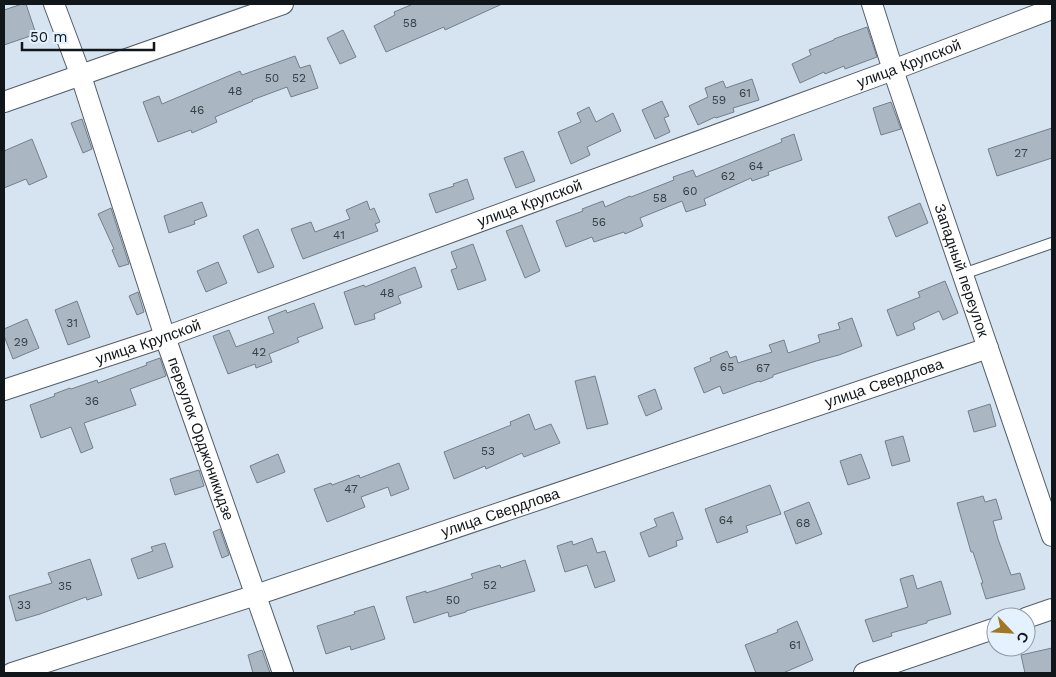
<svg xmlns="http://www.w3.org/2000/svg" width="1056" height="677" font-family="'Work Sans',sans-serif">
	<style>
		.building { fill: #aab7c3; stroke: #737f8a }
		.lines { fill: none; stroke-linecap: round; stroke-linejoin: round }
		.service-casing { stroke: #535e69; stroke-width: 12 }
		.minor-casing { stroke: #535e69; stroke-width: 22 }
		.service { stroke: #fff; stroke-width: 10 }
		.minor { stroke: #fff; stroke-width: 20 }
		.labels { text-anchor: middle; dominant-baseline: central; stroke-width: 4; stroke-linejoin: round; paint-order: stroke }
		.number-label { font-size: 12px; fill: #373e44 }
		.street-label { font-size: 15px; fill: #11161a; stroke: #e4f1fe }
	</style>
	<rect width="100%" height="100%" fill="#d6e4f1"/>
	<path class="building" d="M22,4H26L36,34L4,45V10Z
		M413,4H502L445,30L444,27L386,52L374,26L395,15L394,12Z
		M867,27L877,57L845,69L844,66L825,74L824,72L800,83L792,64L811,55L809,50L834,40V39Z
		M343,30L356,57L340,64L327,38Z
		M295,56L300,68L310,65L318,88L291,97L287,87L252,100L253,101L215,117L217,122L192,133L191,130L158,142L143,102L159,96L162,104L240,71L242,75Z
		M752,79L759,100L733,108L734,112L716,118L715,117L698,125L689,106L708,97L705,88L723,81L726,88Z
		M662,101L669,116L664,118L670,132L655,139L642,110Z
		M891,102L901,129L881,135L873,108Z
		M589,107L596,122L613,113L621,131L587,147L590,155L571,164L558,132L581,122L577,113Z
		M82,119L92,149L83,153L71,123Z
		M1052,128V158L997,176L988,149Z
		M794,134L802,160L768,172L769,175L752,181L751,178L704,199L706,205L686,212L682,201L640,218L643,226L625,234L624,232L594,242L592,237L566,247L556,221L583,211L582,209L603,201L605,207L630,196L631,197L674,180L673,177L693,170L696,177L782,142L781,139Z
		M32,139L47,177L29,185L26,179L4,188V151Z
		M523,151L535,181L516,188L504,158Z
		M467,179L474,199L436,213L429,194L454,186L453,184Z
		M367,201L370,210L374,208L380,222L375,224L378,231L303,259L291,229L311,222L315,232L350,219L346,210Z
		M202,202L207,216L194,221L195,224L169,233L164,216Z
		M920,203L928,223L896,237L888,217Z
		M111,208L129,264L119,267L112,250L114,249L98,214Z
		M522,225L540,271L525,278L506,231Z
		M258,229L274,267L258,273L243,236Z
		M473,244L486,280L458,290L451,270L457,268L451,252Z
		M218,262L227,283L206,292L197,271Z
		M415,267L422,287L398,296L401,303L374,314L375,319L355,325L344,292L364,285L365,287Z
		M945,281L958,313L943,320L939,311L913,323L915,329L897,336L887,310L920,297L918,292Z
		M138,292L144,312L137,315L129,296Z
		M77,301L90,337L68,345L55,310Z
		M314,303L323,328L297,338L299,342L269,354L272,362L256,368L255,364L228,374L213,336L229,330L236,347L274,333L268,317L286,310L287,313Z
		M852,318L862,346L839,355L816,361L773,375V377L760,382L759,381L723,394L720,386L704,393L694,368L711,361L710,358L727,351L730,358L736,356L738,363L772,352L769,345L784,340L788,353L820,342L818,335L840,329L838,323Z
		M27,319L39,348L13,359L4,336V329Z
		M160,358L166,376L130,389L136,405L84,423L93,448L81,453L71,427L41,438L30,405L55,396L54,394L70,388L71,389L97,380L98,383L147,365L146,363Z
		M595,376L608,424L587,429L575,381Z
		M655,389L662,409L646,416L638,396Z
		M990,404L996,426L974,432L968,411Z
		M529,414L535,430L551,424L560,443L524,457L522,453L486,469L485,466L454,479L444,452L511,425L510,422Z
		M903,436L910,461L892,466L885,441Z
		M278,454L285,472L257,483L250,466Z
		M861,454L870,478L848,485L840,461Z
		M399,463L409,489L391,496L388,487L361,497L365,507L327,522L314,489L331,483L332,485L359,475L360,478Z
		M199,470L204,486L175,495L170,479Z
		M770,485L781,514L746,526L748,532L717,543L705,509Z
		M983,496L985,502L996,499L1002,519L993,521L998,539L1011,575L1020,573L1025,589L986,599L981,583H983L973,552H971L957,503Z
		M809,502L822,534L796,544L784,512Z
		M673,512L683,539L676,541L677,546L649,557L640,533L657,526L654,519Z
		M220,529L229,555L222,558L213,532Z
		M592,538L597,553L605,551L615,581L595,588L587,565L565,572L557,546L572,541L573,545Z
		M165,543L173,567L138,579L131,559L153,551L151,547Z
		M90,559L102,595L87,600L86,597L40,614L16,621L9,596L52,583L48,573Z
		M525,560L535,591L466,611V612L449,617L448,612L414,623L406,597L426,591V593L473,578L471,574L500,565L501,568Z
		M913,575L917,589L941,581L951,614L927,621V623L891,633L892,636L873,642L865,620L908,607L900,579Z
		M374,606L385,639L351,650L350,646L326,654L317,626L355,614L354,612Z
		M797,621L813,660L783,673H756L745,645L778,632L777,630Z
		M1052,648V673H1025L1021,655Z
		M262,650L270,673H253L248,655Z"/>
	<g class="lines">
		<g class="service-casing">
			<path id="service" d="M963,274L1052,243"/>
		</g>
		<g class="minor-casing">
			<g id="minor">
				<path id="s1" d="M54,4L81,76L165,337L283,673"/>
				<path id="s2" d="M872,4L893,70L1052,536"/>
				<path d="M4,102L283,4"/>
				<path id="s3" d="M4,390L165,337L893,70L1052,9"/>
				<path d="M1026,618L1052,609"/>
				<path id="s4" d="M12,673L256,595L988,348"/>
				<path d="M864,673L996,628"/>
			</g>
		</g>
		<use href="#service" class="service"/>
		<use href="#minor" class="minor"/>
	</g>
	<g class="labels">
		<g class="number-label">
			<text x="410" y="23">58</text>
			<text x="272" y="78">50</text>
			<text x="299" y="78">52</text>
			<text x="235" y="91">48</text>
			<text x="745" y="93">61</text>
			<text x="719" y="100">59</text>
			<text x="197" y="110">46</text>
			<text x="1021" y="153">27</text>
			<text x="756" y="166">64</text>
			<text x="728" y="176">62</text>
			<text x="690" y="191">60</text>
			<text x="660" y="198">58</text>
			<text x="599" y="222">56</text>
			<text x="339" y="235">41</text>
			<text x="387" y="293">48</text>
			<text x="72" y="323">31</text>
			<text x="21" y="342">29</text>
			<text x="259" y="352">42</text>
			<text x="727" y="367">65</text>
			<text x="763" y="368">67</text>
			<text x="92" y="401">36</text>
			<text x="488" y="451">53</text>
			<text x="351" y="489">47</text>
			<text x="726" y="520">64</text>
			<text x="803" y="523">68</text>
			<text x="490" y="585">52</text>
			<text x="65" y="586">35</text>
			<text x="453" y="600">50</text>
			<text x="24" y="605">33</text>
			<text x="795" y="645">61</text>
		</g>
		<g class="street-label">
			<text stroke="none"><textPath href="#s3" startOffset="962">улица Крупской</textPath></text>
			<text stroke="none"><textPath href="#s3" startOffset="558">улица Крупской</textPath></text>
			<text stroke="none"><textPath href="#s2" startOffset="281">Западный переулок</textPath></text>
			<text stroke="none"><textPath href="#s3" startOffset="152">улица Крупской</textPath></text>
			<text stroke="none"><textPath href="#s4" startOffset="919">улица Свердлова</textPath></text>
			<text stroke="none"><textPath href="#s1" startOffset="459">переулок Орджоникидзе</textPath></text>
			<text stroke="none"><textPath href="#s4" startOffset="514">улица Свердлова</textPath></text>
		</g>
	</g>
	<rect width="1056" height="677" fill="none" stroke="#11161a" stroke-width="10"/>
	<g transform="translate(1011 632) rotate(115)"><circle r="24" fill="#e4f1fe" stroke="#9099a3"/>
	<path d="M0-4L9 19L0 12L-9 19Z" fill="#9f7825"/>
	<text y="-8" font-size="14" font-weight="bold" text-anchor="middle" fill="#11161a">С</text>
	</g>
	<path d="M22 42v8h132v-8" fill="none" stroke="#11161a" stroke-width="2.5"/>
	<text x="30" y="42" font-size="15" fill="#11161a" stroke="#e4f1fe" stroke-width="4" paint-order="stroke">50 m</text>
</svg>
